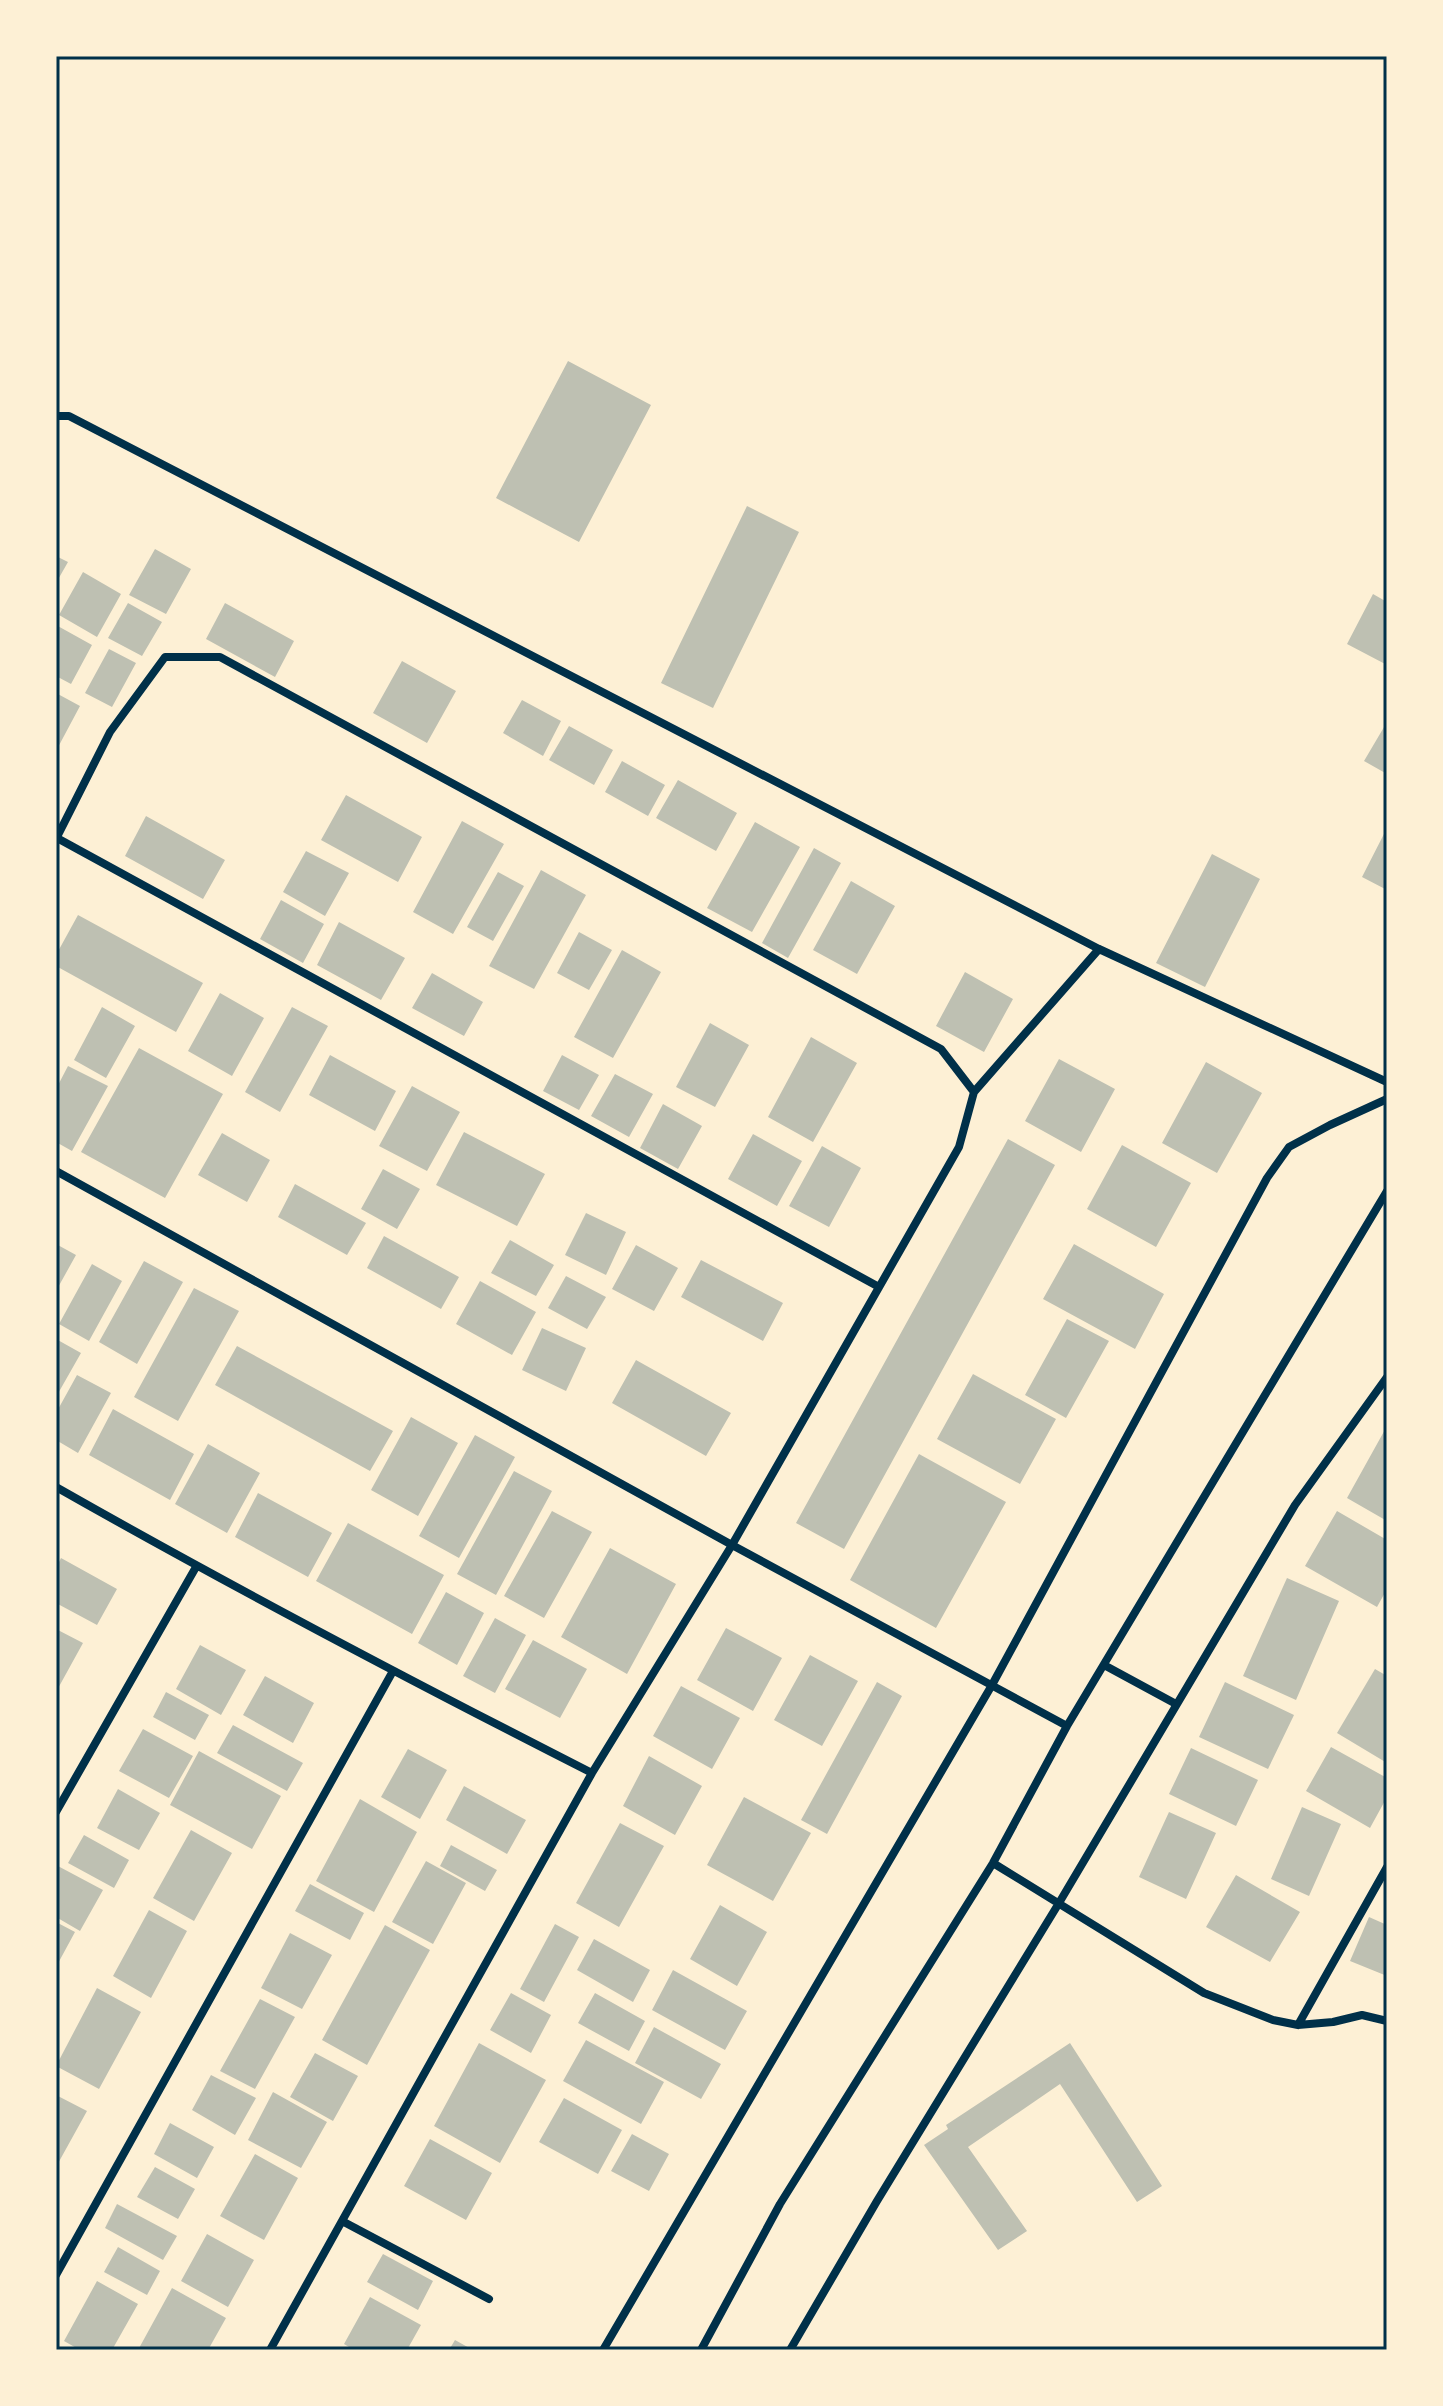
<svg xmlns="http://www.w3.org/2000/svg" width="1443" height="2406" font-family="Montserrat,sans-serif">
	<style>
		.building { fill: #bec0b2 }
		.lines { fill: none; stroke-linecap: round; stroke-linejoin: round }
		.minor { stroke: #003049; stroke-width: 8 }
		.neatline { fill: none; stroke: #003049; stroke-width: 3 }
	</style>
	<rect width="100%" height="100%" fill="#fdf0d5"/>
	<path class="building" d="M568,361L651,405L579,542L496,498Z
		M747,506L799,532L713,708L661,683Z
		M155,549L191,569L166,614L129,595Z
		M56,556L68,562L56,583Z
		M83,572L121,594L97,637L59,615Z
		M1373,594L1387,602V665L1347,644Z
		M128,603L162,622L142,656L108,638Z
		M225,603L294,641L275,677L206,639Z
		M56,625L92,645L71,684L56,676Z
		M109,649L136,663L112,707L85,693Z
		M402,661L456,691L427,743L373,713Z
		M56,693L80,706L56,751Z
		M522,700L561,721L543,756L503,733Z
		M1387,722V774L1364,761Z
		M569,726L613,750L594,785L549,760Z
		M622,761L665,785L648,816L605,792Z
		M678,780L737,813L716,851L656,818Z
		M346,795L422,837L398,882L321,840Z
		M146,816L225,860L203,899L125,856Z
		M462,821L504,844L453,934L413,912Z
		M755,822L800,847L752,932L707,908Z
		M1387,828V890L1362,877Z
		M814,848L841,863L788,958L762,943Z
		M306,851L349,873L325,916L283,892Z
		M1212,854L1260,879L1205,987L1156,963Z
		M541,870L586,895L534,989L489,966Z
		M498,872L524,886L493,941L467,927Z
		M851,881L895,906L857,974L813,950Z
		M281,900L324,924L303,963L260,939Z
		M78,915L203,983L176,1032L56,966V955Z
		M339,922L405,958L381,1000L317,965Z
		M579,932L612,950L589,990L557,973Z
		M622,950L661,972L613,1058L574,1037Z
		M965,972L1013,999L984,1052L936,1026Z
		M432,973L483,1002L464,1036L412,1008Z
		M220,993L264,1018L232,1076L188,1051Z
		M102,1007L135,1026L106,1078L74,1060Z
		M292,1007L328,1026L280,1112L245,1092Z
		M710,1023L749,1045L715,1107L676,1087Z
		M811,1037L857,1063L813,1142L768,1117Z
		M139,1048L223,1094L165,1198L81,1152Z
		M330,1055L396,1091L375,1131L309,1095Z
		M562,1055L599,1075L579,1110L543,1091Z
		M1059,1059L1115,1089L1081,1152L1025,1121Z
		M1206,1062L1262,1093L1217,1173L1162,1143Z
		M68,1066L108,1086L72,1151L56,1142V1089Z
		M615,1074L653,1094L629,1137L591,1116Z
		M412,1086L460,1112L427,1171L379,1146Z
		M663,1104L702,1126L678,1169L640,1148Z
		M464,1132L545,1174L517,1226L436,1185Z
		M222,1133L270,1160L247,1202L198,1175Z
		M753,1134L802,1161L777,1206L728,1179Z
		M1008,1139L1055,1165L844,1549L796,1523Z
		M1122,1145L1191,1183L1156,1247L1087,1209Z
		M822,1146L861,1168L829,1227L789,1206Z
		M383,1169L420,1189L397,1229L361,1209Z
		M295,1184L366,1223L347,1255L278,1217Z
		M586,1213L626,1232L606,1275L565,1255Z
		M384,1236L459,1277L441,1309L367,1268Z
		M510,1240L554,1265L536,1296L491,1273Z
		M56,1244L76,1255L56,1291Z
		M1074,1244L1164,1294L1135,1349L1043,1299Z
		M636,1245L678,1268L654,1311L612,1289Z
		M701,1260L783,1303L763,1341L681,1297Z
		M144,1261L183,1282L137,1364L99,1342Z
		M92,1264L122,1281L89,1341L59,1324Z
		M566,1276L606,1297L587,1329L548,1308Z
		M480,1281L536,1312L512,1355L456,1324Z
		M194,1288L239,1311L178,1421L134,1397Z
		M1067,1319L1109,1341L1066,1418L1025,1395Z
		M542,1328L586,1348L566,1391L522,1370Z
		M56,1339L81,1353L56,1397Z
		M237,1346L393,1431L370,1471L215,1385Z
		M636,1360L731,1413L706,1456L612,1403Z
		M973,1374L1056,1419L1020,1484L937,1439Z
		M77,1375L111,1393L78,1453L56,1440V1413Z
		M113,1409L194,1454L170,1500L89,1455Z
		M411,1417L458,1443L418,1516L371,1490Z
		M1387,1426V1521L1347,1498Z
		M475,1435L515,1457L459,1558L419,1536Z
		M208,1444L260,1473L227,1533L175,1504Z
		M919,1454L1006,1502L936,1628L850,1580Z
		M514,1471L552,1491L496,1595L457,1574Z
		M258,1493L332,1533L308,1577L235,1537Z
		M552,1511L592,1532L544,1618L504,1596Z
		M1337,1511L1387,1540V1589L1377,1607L1305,1566Z
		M348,1523L444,1575L412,1634L316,1581Z
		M610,1548L676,1584L627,1674L561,1637Z
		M61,1558L117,1589L97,1625L56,1603V1568Z
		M1287,1578L1339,1601L1296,1700L1243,1676Z
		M446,1592L484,1613L457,1665L418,1643Z
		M495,1618L526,1635L495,1693L463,1676Z
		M726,1628L782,1658L753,1711L697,1680Z
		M56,1629L83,1643L56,1692Z
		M533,1640L587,1669L560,1718L505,1689Z
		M200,1645L246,1670L221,1715L176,1689Z
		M810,1655L858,1681L822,1746L774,1720Z
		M1375,1669L1387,1676V1763L1337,1733Z
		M265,1676L314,1703L293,1743L243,1715Z
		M877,1682L902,1696L827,1834L801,1820Z
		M1225,1682L1294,1715L1268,1769L1199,1737Z
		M681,1686L740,1718L712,1769L653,1736Z
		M166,1692L209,1715L195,1740L153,1717Z
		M233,1725L303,1763L287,1791L217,1753Z
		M143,1729L193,1756L169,1798L119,1771Z
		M1331,1747L1387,1778V1797L1370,1828L1306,1791Z
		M1191,1748L1258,1780L1236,1826L1169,1794Z
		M408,1749L447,1770L420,1819L381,1797Z
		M199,1751L281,1796L252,1849L170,1805Z
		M649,1756L702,1786L675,1835L623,1806Z
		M464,1786L526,1820L507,1854L446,1820Z
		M118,1789L160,1813L139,1850L97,1828Z
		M744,1797L811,1833L773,1901L707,1865Z
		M360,1799L417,1832L374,1912L316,1881Z
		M1302,1807L1341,1824L1309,1896L1271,1879Z
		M1169,1812L1216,1833L1186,1899L1139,1877Z
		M620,1823L664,1846L619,1927L576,1903Z
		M191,1830L232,1853L194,1921L153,1898Z
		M84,1835L129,1860L114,1888L68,1863Z
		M451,1845L497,1870L485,1891L440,1866Z
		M426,1861L466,1883L433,1944L392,1922Z
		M56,1865L103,1890L80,1931L56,1917Z
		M1236,1875L1300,1912L1270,1962L1206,1927Z
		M310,1884L364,1913L350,1940L295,1911Z
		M720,1905L767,1932L737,1986L690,1959Z
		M149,1910L187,1931L151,1998L113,1976Z
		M1369,1917L1387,1925V1976L1350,1961Z
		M56,1922L75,1932L56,1967Z
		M555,1924L579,1937L544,2002L520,1989Z
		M385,1925L430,1950L367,2065L322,2040Z
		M290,1933L332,1955L302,2009L261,1988Z
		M594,1939L650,1970L633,2002L577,1970Z
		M673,1970L747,2011L725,2050L652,2010Z
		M97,1988L141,2012L99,2089L56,2066Z
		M511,1993L551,2015L531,2053L490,2030Z
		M595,1993L645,2021L629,2051L578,2023Z
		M260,1999L295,2017L255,2089L220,2071Z
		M654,2027L721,2064L701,2099L635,2063Z
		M586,2040L664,2082L641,2124L563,2081Z
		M479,2043L546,2080L500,2163L434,2126Z
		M1070,2043L1162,2186L1137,2202L1060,2084L968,2147L1027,2231L998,2250L924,2145L948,2129L946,2125Z
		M315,2053L358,2076L333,2121L290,2097Z
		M211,2075L256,2098L235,2135L192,2110Z
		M273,2092L327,2122L301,2168L248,2140Z
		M56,2095L87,2111L56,2167Z
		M564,2098L622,2130L598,2174L539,2142Z
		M170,2123L214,2147L197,2178L154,2154Z
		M632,2134L669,2154L649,2191L611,2171Z
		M430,2139L492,2173L466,2220L404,2186Z
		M255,2154L298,2178L264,2240L220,2216Z
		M155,2167L195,2189L178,2219L137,2197Z
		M117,2204L177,2236L163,2260L105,2228Z
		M207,2234L254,2260L228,2307L181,2281Z
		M118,2247L160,2271L147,2295L104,2272Z
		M383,2254L433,2281L418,2310L367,2282Z
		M97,2281L138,2304L112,2350H80L64,2341Z
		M172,2288L226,2318L208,2350H138Z
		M370,2297L421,2325L407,2350H354L344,2344Z
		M455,2340L473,2350H449Z"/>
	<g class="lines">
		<path class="minor" d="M56,416H69L1099,949L1387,1082
			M57,838L879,1287
			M56,839L110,732L165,657H220L941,1049L974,1092L959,1147L732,1545L592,1773L270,2350
			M974,1092L1099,949
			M56,1171L732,1545L1067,1726
			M56,1487C232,1587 411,1681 592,1773
			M1104,1665L1176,1704
			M56,1812L196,1567
			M993,1863L1204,1993L1273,2020L1298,2025L1333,2022L1362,2015L1387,2021
			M1298,2025L1387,1867
			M342,2221L489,2299
			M56,2275L393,1671
			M603,2350L992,1685L1267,1178L1289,1147L1330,1125L1387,1099
			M701,2350L780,2204L993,1863L1067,1726L1387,1191
			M790,2350L877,2201L1059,1903L1295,1505L1387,1377"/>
	</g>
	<rect width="1443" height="2406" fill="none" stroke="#fdf0d5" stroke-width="116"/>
	<rect x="58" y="58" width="1327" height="2290" class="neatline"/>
</svg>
